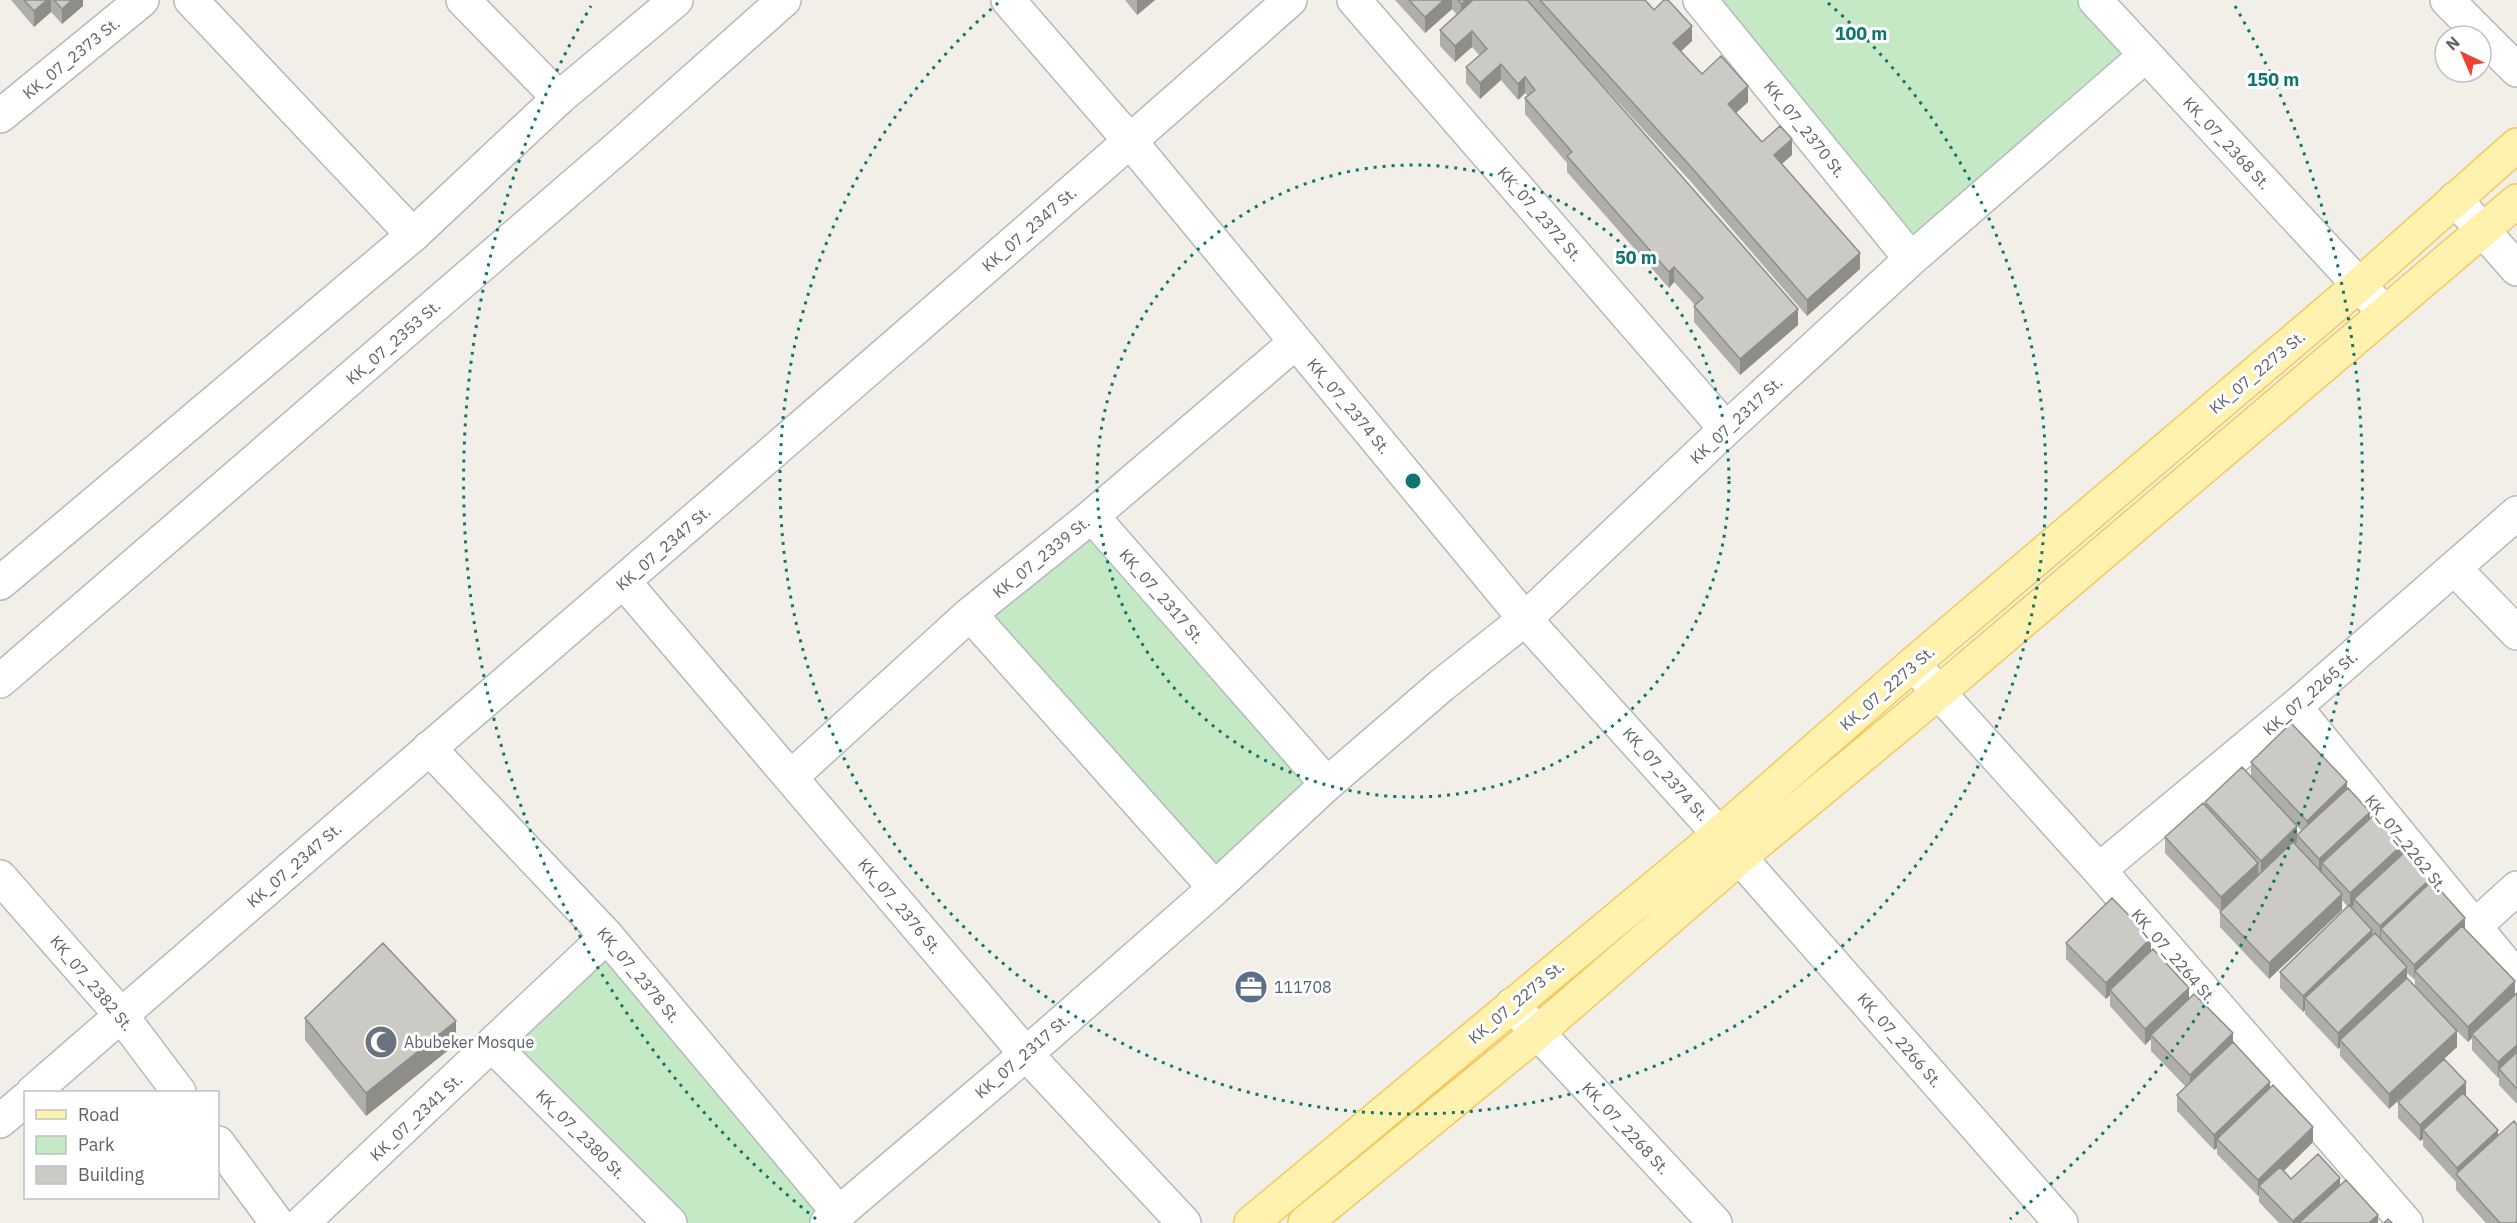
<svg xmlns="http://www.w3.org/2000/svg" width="2517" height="1223" font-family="'IBM Plex Sans',sans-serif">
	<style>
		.green { fill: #c5e8c5 }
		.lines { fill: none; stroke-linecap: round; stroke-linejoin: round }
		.minor-casing { stroke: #b5b8bc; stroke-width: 36 }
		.tertiary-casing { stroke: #b5b8bc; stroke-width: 36 }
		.primary-casing { stroke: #f2c960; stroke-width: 36 }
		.minor { stroke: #fff; stroke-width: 33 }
		.tertiary { stroke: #fff; stroke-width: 33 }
		.primary { stroke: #fff2af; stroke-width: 33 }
		.wall { fill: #afaea9; fill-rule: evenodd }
		.shaded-wall { fill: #8f8d8a }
		.building { fill: #cccac5; stroke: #8f8d8a; stroke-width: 1.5 }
		.ring { fill: none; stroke: #0f766e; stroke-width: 3; stroke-dasharray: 3 6 }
		.labels { text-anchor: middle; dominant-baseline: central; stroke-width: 6; stroke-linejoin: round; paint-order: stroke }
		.street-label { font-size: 16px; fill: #5f6368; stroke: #fff }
		.service-label { font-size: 16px; fill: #4e5e75; stroke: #fff; text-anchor: start }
		.worship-label { font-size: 16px; fill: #5b616d; stroke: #fff; text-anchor: start }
		.centre { fill: #0f766e; stroke: #fff; stroke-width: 3 }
		.ring-label { font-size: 18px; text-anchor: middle; font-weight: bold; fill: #0f766e; stroke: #fff; stroke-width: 6; stroke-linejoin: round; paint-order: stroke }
	</style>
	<rect width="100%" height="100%" fill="#f1efe8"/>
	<path class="green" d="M1700,0H2095L2146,55L1911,259Z
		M1092,516L1327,784L1215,888L970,614Z
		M607,936L827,1223H670L493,1046Z"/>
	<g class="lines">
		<g class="minor-casing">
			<path id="minor" d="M191,0L413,235
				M463,0L559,98
				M1008,0L1130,141L1525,619L1719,834L2061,1223
				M1354,0L1726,429
				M1700,0L1911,259
				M2095,0L2384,312
				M2447,0L2517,70
				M0,116L142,0
				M2455,199L2517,269
				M1092,516L1327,784
				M2454,568L2517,633
				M624,582L1026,1054L1184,1223
				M970,614L1215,888
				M1913,664L2099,870L2406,1223
				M2295,707L2517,978
				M429,748L607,936L839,1213
				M791,777L970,614L1092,516L1296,342
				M2099,870L2295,707L2517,513
				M0,877L121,1015L179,1092
				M2474,927L2517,888
				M1512,1005L1715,1223
				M493,1046L670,1223
				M33,1092C451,728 874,368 1290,0
				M0,1121L26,1099
				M218,1143L277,1223
				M302,1223L607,936
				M827,1223L1026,1054L1215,888L1327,784L1442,685L1525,619L1726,429L1911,259L2146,55"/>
		</g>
		<g class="tertiary-casing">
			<path id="tertiary" d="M0,583L413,235L559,98L676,0
				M0,681L623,143L784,0"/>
		</g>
		<g class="primary-casing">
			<path id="primary" d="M1251,1223L1719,834L1913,664L2359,285L2517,145
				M1305,1223L1537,1033L1740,857L1938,693L2517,201"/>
		</g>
		<use href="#minor" class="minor"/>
		<use href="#tertiary" class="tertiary"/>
		<use href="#primary" class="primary"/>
	</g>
	<path class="wall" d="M11,0H83V6L62,24L51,12L34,27Z
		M1125,0H1155L1137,15Z
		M1395,0H1645L1654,10L1692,41L1681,51L1702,74L1748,102L1736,113L1762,142L1792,155L1782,164L1860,269L1807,316L1692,183L1587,68L1798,325L1740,375L1694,322V306L1695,305L1674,282L1669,288L1567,172V163L1525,114V98L1528,96L1525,93L1518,100L1501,80L1480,99L1466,83V67L1480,56L1472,47L1455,62L1440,46V30L1457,15L1452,9L1425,33Z
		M2251,762L2347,789L2370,818L2430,883L2515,995L2517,993V1104L2499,1085V1077L2498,1078L2472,1050V1038L2468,1042L2450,1024L2457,1047L2389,1109L2340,1056V1047L2338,1049L2305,1014V1010L2303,1012L2280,988V972L2348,907L2342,900V910L2269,979L2220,927V911L2165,853V837L2205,805V802L2251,776ZM2297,826L2302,831L2297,835ZM2407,973L2415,980V986L2407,978Z
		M2066,943L2151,950L2189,998L2233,1042L2313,1142L2284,1171L2291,1179L2340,1185L2378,1223H2279L2259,1202V1195L2258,1196L2217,1154V1148L2214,1150L2177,1111V1095L2186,1087L2151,1051V1039L2145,1045L2110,1006V995L2106,999L2066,959Z
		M305,1018L456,1044L366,1116L305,1040Z
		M2466,1096L2498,1136L2517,1223H2486L2456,1190V1182L2423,1146V1139L2420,1141L2398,1118V1102Z"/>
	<path class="shaded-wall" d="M47,0H51V12L34,27V11Z
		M72,0H83V6L62,24V9Z
		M1137,0H1155L1137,15Z
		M1444,0H1452V9L1425,33V17Z
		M1466,0H1484L1461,20V4Z
		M1692,26V41L1673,59V43Z
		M1472,31V47L1455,62V46Z
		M1501,64V80L1480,99V83Z
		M1525,77V93L1518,100V84Z
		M1748,86V102L1728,120V104Z
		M1792,139V155L1774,170V155Z
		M1860,253V269L1807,316V300Z
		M1674,267V282L1669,288V272Z
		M1798,309V325L1740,375V359Z
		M2347,782V798L2307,836V821Z
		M2370,812V828L2322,863V873L2319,875V859Z
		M2297,826V842L2261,877V861Z
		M2403,844V860L2354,899V905L2350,909V893Z
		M2258,863V878L2221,913V897Z
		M2430,879V895L2381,929V941L2380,942V926Z
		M2342,894V910L2269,979V963Z
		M2465,918V933L2415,971L2414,981V965Z
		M2372,930V945L2305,998V1010L2303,1012V996Z
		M2151,938V954L2110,990V995L2106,999V983Z
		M2407,967V983L2340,1040V1047L2338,1049V1033Z
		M2515,981V997L2472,1034V1038L2468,1042V1027Z
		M2189,988V1004L2151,1035V1039L2145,1045V1029Z
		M456,1021V1044L366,1116V1093Z
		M2457,1031V1047L2389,1109V1094Z
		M2233,1033V1049L2190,1091V1075Z
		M2517,1045V1060L2499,1069V1077L2498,1078V1062Z
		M2270,1082V1098L2217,1139V1148L2214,1150V1135Z
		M2466,1082V1098L2423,1130V1139L2420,1141V1125Z
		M2313,1127V1142L2264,1190L2259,1186V1195L2258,1196V1180Z
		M2498,1130V1146L2457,1176V1168Z
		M2340,1178V1193L2300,1223H2293V1221Z
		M2378,1215V1223H2369Z"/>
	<path class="building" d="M24,0H47L34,11Z
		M54,0H72L62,9Z
		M1409,0H1444L1425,17Z
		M1458,0H1466L1461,4Z
		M1473,0H1527L1798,309L1740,359L1694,306L1703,298L1674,267L1669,272L1567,156L1572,152L1525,98L1535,90L1525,77L1518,84L1501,64L1480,83L1466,67L1487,49L1472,31L1455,46L1440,30Z
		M1540,0H1645L1654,10L1664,0H1668L1692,26L1673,43L1702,74L1721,56L1748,86L1728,104L1762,142L1780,126L1792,139L1774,155L1860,253L1807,300L1692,168Z
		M2291,723L2347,782L2307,821L2251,762Z
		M2242,767L2297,826L2261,861L2205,802Z
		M2348,788L2370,812L2319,859L2297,835Z
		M2203,803L2258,863L2221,897L2165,837Z
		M2375,814L2403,844L2350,893L2322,863Z
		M2293,842L2342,894L2269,963L2220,912Z
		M2405,852L2430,879L2380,926L2354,899Z
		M2432,881L2465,918L2414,965L2381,929Z
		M2112,898L2151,938L2106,983L2066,943Z
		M2349,905L2372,930L2303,996L2280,972Z
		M2462,926L2515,981L2468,1027L2415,971Z
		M2375,933L2407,967L2338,1033L2305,998Z
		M383,943L456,1021L366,1093L305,1018Z
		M2153,949L2189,988L2145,1029L2110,990Z
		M2407,978L2457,1031L2389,1094L2340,1040Z
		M2517,993V1045L2498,1062L2472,1034Z
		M2194,994L2233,1033L2190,1075L2151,1035Z
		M2233,1042L2270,1082L2214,1135L2177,1095Z
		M2517,1052V1089L2499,1069Z
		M2444,1059L2466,1082L2420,1125L2398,1102Z
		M2273,1085L2313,1127L2258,1180L2217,1139Z
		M2463,1093L2498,1130L2457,1168L2423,1130Z
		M2514,1121L2517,1125V1221L2515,1223H2500L2456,1174Z
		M2318,1154L2340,1178L2293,1221L2259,1186L2280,1167L2291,1179Z
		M2346,1180L2378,1215L2369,1223H2301L2300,1222Z
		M2388,1219L2392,1223H2384Z"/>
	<g class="ring">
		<circle cx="1413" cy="481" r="316"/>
		<path d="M1828 3A633 633 0 1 1 998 3"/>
		<path d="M816 1219A949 949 0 0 1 591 6M2235 6A949 949 0 0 1 2010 1219"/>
	</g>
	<defs>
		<g id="office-disc" transform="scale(1.725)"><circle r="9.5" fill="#5c6f8a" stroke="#fff"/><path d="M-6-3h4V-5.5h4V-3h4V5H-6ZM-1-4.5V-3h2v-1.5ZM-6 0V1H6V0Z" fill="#fff"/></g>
		<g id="mosque-disc" transform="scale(1.725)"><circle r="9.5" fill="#6b7280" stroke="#fff"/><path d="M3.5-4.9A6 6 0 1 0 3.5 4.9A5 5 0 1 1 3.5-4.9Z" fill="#fff"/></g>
	</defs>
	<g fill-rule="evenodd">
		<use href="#office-disc" x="1251" y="987"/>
		<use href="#mosque-disc" x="381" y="1042"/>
	</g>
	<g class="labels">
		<g class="street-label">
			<text transform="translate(71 58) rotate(-39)">KK_07_2373 St.</text>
			<text transform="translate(1805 129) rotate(51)">KK_07_2370 St.</text>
			<text transform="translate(2227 143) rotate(47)">KK_07_2368 St.</text>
			<text transform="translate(1540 214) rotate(49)">KK_07_2372 St.</text>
			<text transform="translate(1029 229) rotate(-41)">KK_07_2347 St.</text>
			<text transform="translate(393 342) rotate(-41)">KK_07_2353 St.</text>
			<text transform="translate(2257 372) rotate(-40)">KK_07_2273 St.</text>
			<text transform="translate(1349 406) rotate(50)">KK_07_2374 St.</text>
			<text transform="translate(1736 420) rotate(-43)">KK_07_2317 St.</text>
			<text transform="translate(663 548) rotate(-41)">KK_07_2347 St.</text>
			<text transform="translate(1041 557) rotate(-39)">KK_07_2339 St.</text>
			<text transform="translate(1162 596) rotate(49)">KK_07_2317 St.</text>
			<text transform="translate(1887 688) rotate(-41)">KK_07_2273 St.</text>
			<text transform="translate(2310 693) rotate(-41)">KK_07_2265 St.</text>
			<text transform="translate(1666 774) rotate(48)">KK_07_2374 St.</text>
			<text transform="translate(2406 843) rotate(51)">KK_07_2262 St.</text>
			<text transform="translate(294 865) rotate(-41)">KK_07_2347 St.</text>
			<text transform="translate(900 906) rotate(50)">KK_07_2376 St.</text>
			<text transform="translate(2174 956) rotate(49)">KK_07_2264 St.</text>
			<text transform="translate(639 975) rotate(50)">KK_07_2378 St.</text>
			<text transform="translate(92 983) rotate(50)">KK_07_2382 St.</text>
			<text transform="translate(1516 1002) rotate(-40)">KK_07_2273 St.</text>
			<text transform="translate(1900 1040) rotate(49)">KK_07_2266 St.</text>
			<text transform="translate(1022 1056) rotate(-41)">KK_07_2317 St.</text>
			<text transform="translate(416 1117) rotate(-43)">KK_07_2341 St.</text>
			<text transform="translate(1626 1128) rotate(47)">KK_07_2268 St.</text>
			<text transform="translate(581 1134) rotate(45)">KK_07_2380 St.</text>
		</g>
		<g class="service-label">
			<text x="1274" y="987">111708</text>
		</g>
		<g class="worship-label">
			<text x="404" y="1042">Abubeker Mosque</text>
		</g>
	</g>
	<circle cx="1413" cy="481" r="9" class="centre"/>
	<g class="ring-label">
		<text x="1861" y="40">100 m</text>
		<text x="2273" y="86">150 m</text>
		<text x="1636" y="264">50 m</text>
	</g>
	<rect x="24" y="1091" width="195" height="108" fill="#ffffff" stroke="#bfc1c3" stroke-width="1.5"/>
	<rect x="36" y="1110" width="30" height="9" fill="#fff2af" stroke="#bfc1c3" stroke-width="1.5"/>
	<text x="78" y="1121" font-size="18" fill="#5f6368">Road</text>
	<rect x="36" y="1136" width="30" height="18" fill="#c5e8c5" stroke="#bfc1c3" stroke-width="1.5"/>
	<text x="78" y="1151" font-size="18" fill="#5f6368">Park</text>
	<rect x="36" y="1166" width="30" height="18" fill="#cccac5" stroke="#bfc1c3" stroke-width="1.5"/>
	<text x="78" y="1181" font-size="18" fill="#5f6368">Building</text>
	<g transform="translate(2463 54) rotate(316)"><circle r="28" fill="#ffffff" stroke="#bfc1c3" stroke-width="1.5"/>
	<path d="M0-4.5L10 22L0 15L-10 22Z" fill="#ea4335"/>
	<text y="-9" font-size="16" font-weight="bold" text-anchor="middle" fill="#5f6368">N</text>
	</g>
</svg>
